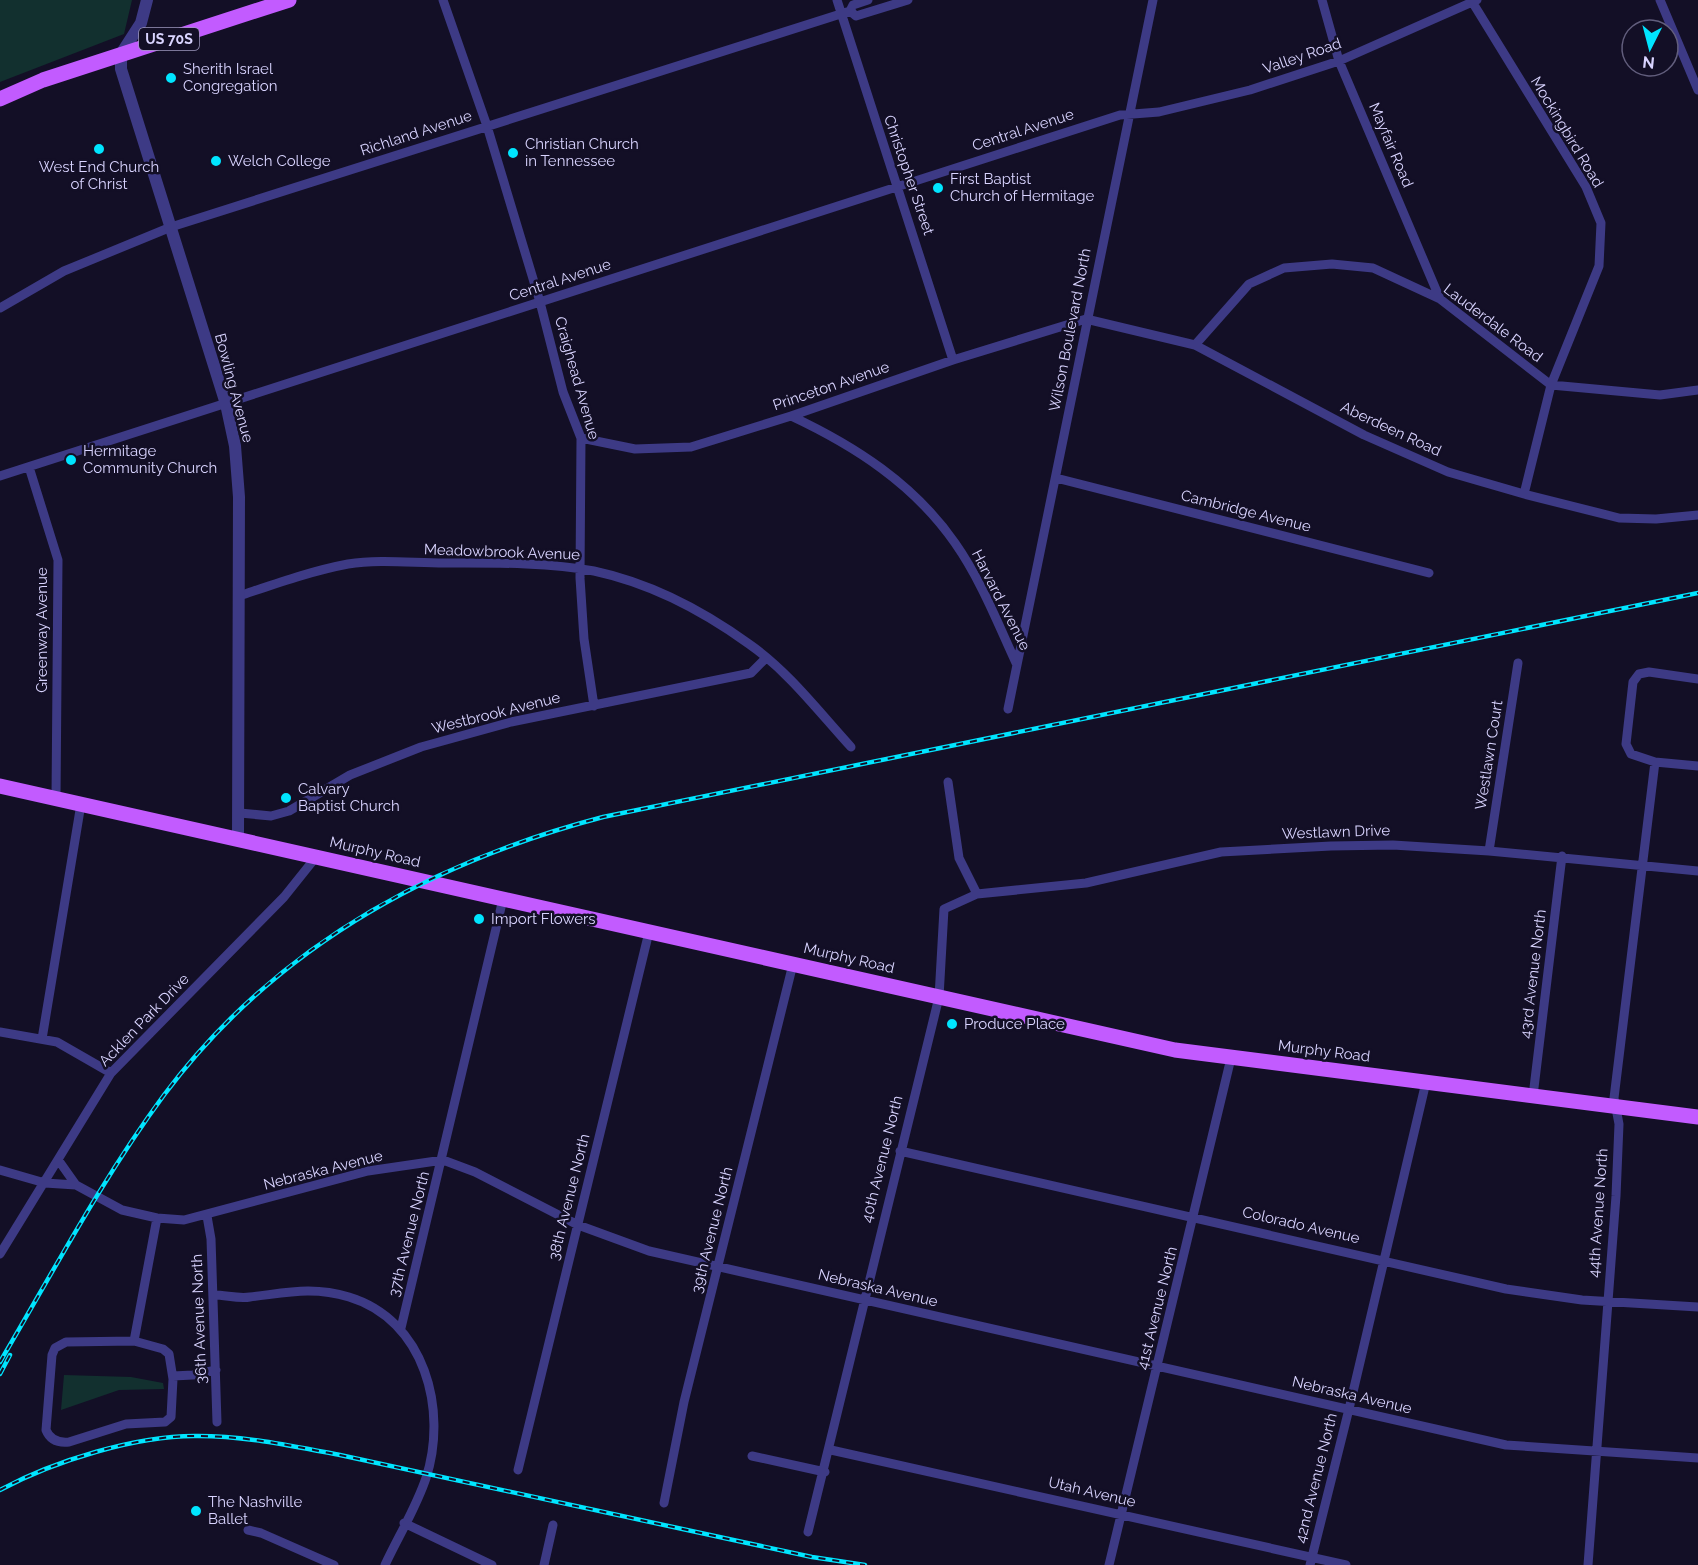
<svg xmlns="http://www.w3.org/2000/svg" width="1698" height="1565" font-family="Raleway,sans-serif">
	<style>
		.green { fill: #12302f }
		.lines { fill: none; stroke-linecap: round; stroke-linejoin: round }
		.minor { stroke: #3d3a85; stroke-width: 9 }
		.tertiary { stroke: #3d3a85; stroke-width: 12 }
		.primary { stroke: #c25bff; stroke-width: 15 }
		.rail-casing { stroke: #00e5ff; stroke-width: 4.5 }
		.rail { stroke: #130f26; stroke-width: 2; stroke-dasharray: 7; stroke-linecap: butt }
		.poi-dot { fill: #00e5ff; stroke: #130f26; stroke-width: 2 }
		.labels { text-anchor: middle; dominant-baseline: central; stroke-width: 5; stroke-linejoin: round; paint-order: stroke }
		.shield { fill: #130f26; stroke: #9e99be; stroke-width: 1.5 }
		.shield-label { font-size: 14px; font-weight: bold; fill: #d9d4ff }
		.street-label { font-size: 15px; fill: #d9d4ff; stroke: #130f26 }
		.poi-label { font-size: 15px; fill: #d9d4ff; stroke: #130f26; text-anchor: start }
	</style>
	<rect width="100%" height="100%" fill="#130f26"/>
	<path class="green" d="M0,0H132L124,34L0,82Z
		M64,1375L131,1377L163,1383L164,1389L119,1390L61,1410Z"/>
	<g class="lines">
		<path class="minor" d="M443,0L487,126L540,302L563,392L581,438L580,578L584,639L594,706
			M837,0L953,360
			M1322,0L1339,61L1440,299
			M1471,0L1586,187L1601,223L1599,266L1551,385L1524,494
			M1660,0L1698,90
			M850,11L856,16L908,0
			M0,308L64,271L171,227L850,11L853,5L868,0
			M1195,345L1249,284L1284,268L1332,264L1373,268L1440,299L1551,385L1660,395L1698,390
			M791,416C855,446 914,484 955,543C981,580 998,624 1017,665
			M581,438L635,449L691,447L791,416L953,360L1086,319L1195,345L1364,435L1448,472L1524,494L1619,518L1656,519L1698,515
			M29,467L58,560L56,798
			M0,476L1120,115L1159,112L1250,90L1339,61L1477,0
			M1056,478L1429,573
			M239,596C275,584 311,571 348,564C379,559 413,563 444,563C491,563 547,562 594,571C650,583 702,610 749,644C788,671 819,712 851,747
			M1698,679L1649,672L1639,674L1633,682L1626,744L1631,754L1655,762L1698,766
			M1008,709L1153,0
			M948,782L959,858L977,894
			M240,813L271,816L289,811L350,775L421,747L511,722L751,673L766,658
			M1489,851L1518,663
			M0,1032L57,1042L111,1073
			M42,1039L81,804
			M1533,1096L1562,856
			M900,1151L1506,1289L1582,1300L1698,1307
			M59,1161L76,1185
			M0,1170L45,1183L76,1185L122,1210L157,1218L184,1220L368,1171L443,1160L475,1172L578,1225L649,1251L1506,1445L1698,1458
			M207,1216L211,1239L217,1422
			M0,1254L111,1073L284,897L316,857
			M214,1295C226,1295 238,1299 250,1297C286,1293 312,1286 349,1297C425,1320 448,1410 426,1478C416,1508 398,1537 385,1565
			M401,1328L503,899
			M134,1341L163,1349L169,1354L173,1379L171,1417L165,1422L126,1424L69,1442C59,1443 50,1440 46,1430L52,1355L55,1348L66,1342Z
			M134,1341L157,1218
			M173,1376L193,1375L216,1370
			M831,1450L1346,1565
			M752,1456L825,1472
			M518,1470L649,932
			M664,1503L684,1402L793,964
			M404,1523L492,1565
			M248,1530L261,1533L334,1565
			M808,1532L939,997L944,909L977,894L1086,883L1221,852L1331,846L1393,845L1489,851L1698,871
			M544,1565L553,1525
			M1109,1565L1231,1058
			M1310,1565L1349,1409L1426,1082
			M1588,1565L1616,1196L1619,1124L1614,1098L1655,762"/>
		<path class="tertiary" d="M147,0L141,23L121,54V69L226,404L235,446L239,497L238,839"/>
		<path class="primary" d="M0,99L43,80L289,0
			M0,786L1175,1050L1698,1117"/>
		<g class="rail-casing">
			<path id="rail" d="M0,1362C53,1272 102,1179 164,1095C274,948 428,863 603,817L1698,593
				M0,1374L10,1355
				M0,1490C54,1461 137,1435 198,1436C246,1436 293,1446 340,1455L812,1557L865,1565"/>
		</g>
		<use href="#rail" class="rail"/>
	</g>
	<g class="poi-dot">
		<circle cx="171" cy="78" r="6"/>
		<circle cx="99" cy="149" r="6"/>
		<circle cx="513" cy="153" r="6"/>
		<circle cx="216" cy="161" r="6"/>
		<circle cx="938" cy="188" r="6"/>
		<circle cx="71" cy="460" r="6"/>
		<circle cx="286" cy="798" r="6"/>
		<circle cx="479" cy="919" r="6"/>
		<circle cx="952" cy="1024" r="6"/>
		<circle cx="196" cy="1511" r="6"/>
	</g>
	<g class="labels">
		<rect class="shield" x="139" y="28" width="60" height="22" rx="4.5"/>
		<g class="shield-label">
			<text x="169" y="39">US 70S</text>
		</g>
		<g class="street-label">
			<text transform="translate(1302 56) rotate(-19)">Valley Road</text>
			<text transform="translate(1023 130) rotate(-18)">Central Avenue</text>
			<text transform="translate(1567 132) rotate(59)">Mockingbird Road</text>
			<text transform="translate(416 133) rotate(-18)">Richland Avenue</text>
			<text transform="translate(1391 145) rotate(67)">Mayfair Road</text>
			<text transform="translate(909 175) rotate(71)">Christopher Street</text>
			<text transform="translate(560 280) rotate(-18)">Central Avenue</text>
			<text transform="translate(1493 323) rotate(37)">Lauderdale Road</text>
			<text transform="translate(1070 330) rotate(-79)">Wilson Boulevard North</text>
			<text transform="translate(577 378) rotate(74)">Craighead Avenue</text>
			<text transform="translate(831 386) rotate(-19)">Princeton Avenue</text>
			<text transform="translate(234 388) rotate(75)">Bowling Avenue</text>
			<text transform="translate(1391 429) rotate(25)">Aberdeen Road</text>
			<text transform="translate(1246 511) rotate(14)">Cambridge Avenue</text>
			<text transform="translate(502 552) rotate(2)">Meadowbrook Avenue</text>
			<text transform="translate(1001 600) rotate(63)">Harvard Avenue</text>
			<text transform="translate(42 630) rotate(-90)">Greenway Avenue</text>
			<text transform="translate(496 713) rotate(-14)">Westbrook Avenue</text>
			<text transform="translate(1489 755) rotate(-81)">Westlawn Court</text>
			<text transform="translate(1336 832) rotate(-2)">Westlawn Drive</text>
			<text transform="translate(375 852) rotate(13)">Murphy Road</text>
			<text transform="translate(849 958) rotate(13)">Murphy Road</text>
			<text transform="translate(1533 974) rotate(-83)">43rd Avenue North</text>
			<text transform="translate(144 1020) rotate(-46)">Acklen Park Drive</text>
			<text transform="translate(1324 1051) rotate(7)">Murphy Road</text>
			<text transform="translate(882 1159) rotate(-76)">40th Avenue North</text>
			<text transform="translate(323 1170) rotate(-14)">Nebraska Avenue</text>
			<text transform="translate(569 1197) rotate(-76)">38th Avenue North</text>
			<text transform="translate(1598 1213) rotate(-86)">44th Avenue North</text>
			<text transform="translate(1301 1225) rotate(13)">Colorado Avenue</text>
			<text transform="translate(712 1230) rotate(-76)">39th Avenue North</text>
			<text transform="translate(409 1234) rotate(-76)">37th Avenue North</text>
			<text transform="translate(878 1288) rotate(13)">Nebraska Avenue</text>
			<text transform="translate(1157 1308) rotate(-76)">41st Avenue North</text>
			<text transform="translate(199 1319) rotate(-92)">36th Avenue North</text>
			<text transform="translate(1352 1395) rotate(13)">Nebraska Avenue</text>
			<text transform="translate(1316 1478) rotate(-76)">42nd Avenue North</text>
			<text transform="translate(1092 1492) rotate(13)">Utah Avenue</text>
		</g>
		<g class="poi-label">
			<text x="183" y="69">Sherith Israel<tspan x="183" dy="17">Congregation</tspan></text>
			<text x="525" y="144">Christian Church<tspan x="525" dy="17">in Tennessee</tspan></text>
			<text x="228" y="161">Welch College</text>
			<text x="99" y="167" text-anchor="middle">West End Church<tspan x="99" dy="17">of Christ</tspan></text>
			<text x="950" y="179">First Baptist<tspan x="950" dy="17">Church of Hermitage</tspan></text>
			<text x="83" y="451">Hermitage<tspan x="83" dy="17">Community Church</tspan></text>
			<text x="298" y="789">Calvary<tspan x="298" dy="17">Baptist Church</tspan></text>
			<text x="491" y="919">Import Flowers</text>
			<text x="964" y="1024">Produce Place</text>
			<text x="208" y="1502">The Nashville<tspan x="208" dy="17">Ballet</tspan></text>
		</g>
	</g>
	<g transform="translate(1650 48) rotate(186)"><circle r="28" fill="#130f26" stroke="#625e7d" stroke-width="1.5"/>
	<path d="M0-4.5L10 22L0 15L-10 22Z" fill="#00e5ff"/>
	<text y="-9" font-size="16" font-weight="bold" text-anchor="middle" fill="#d9d4ff">N</text>
	</g>
</svg>
